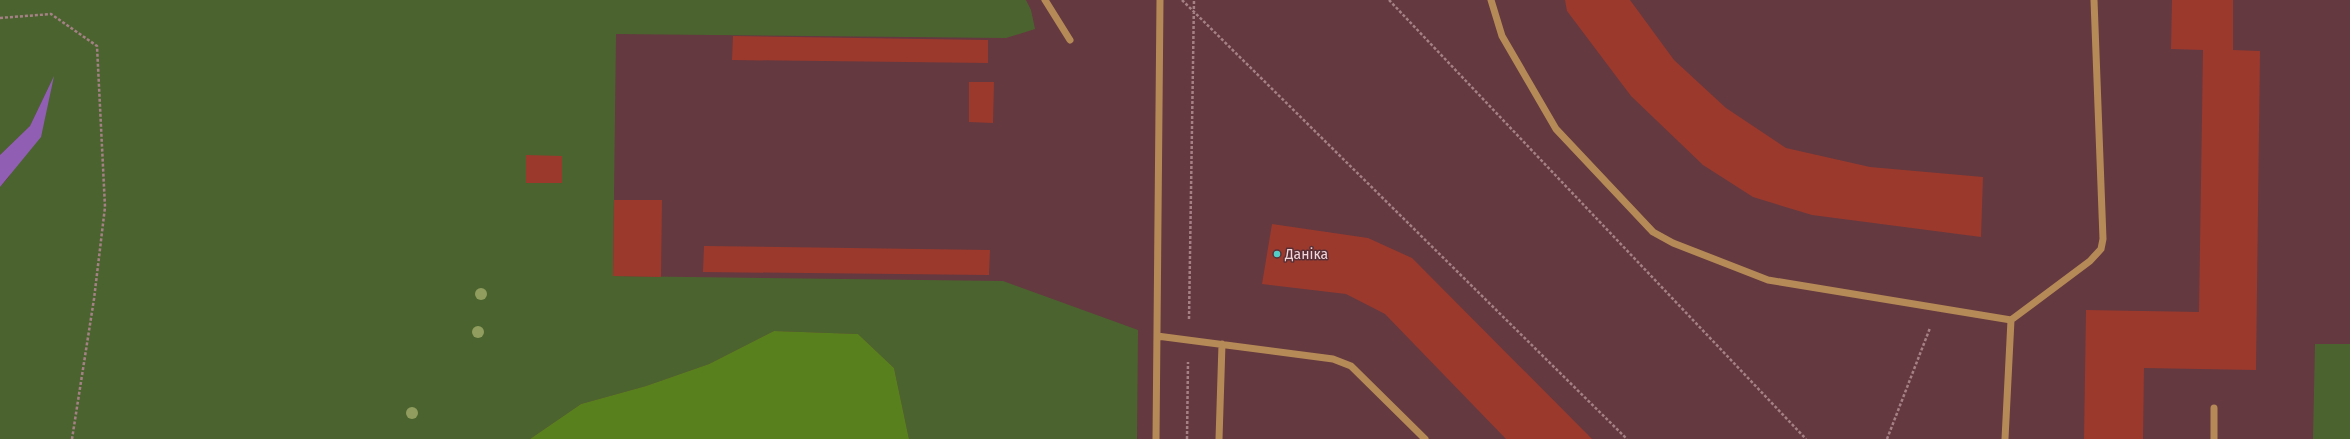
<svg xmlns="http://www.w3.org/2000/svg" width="2350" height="439" font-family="'Fira Sans',sans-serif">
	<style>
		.green { fill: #4b642f }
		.forest { fill: #58811e }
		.water { fill: #905fb3 }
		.building { fill: #9b392d }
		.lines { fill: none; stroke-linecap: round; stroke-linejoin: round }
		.path { stroke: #a58186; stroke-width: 2.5; stroke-dasharray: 3 2; stroke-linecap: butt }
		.minor { stroke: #b68a57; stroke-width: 7 }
		.tree { fill: #919d5e }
		.poi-dot { fill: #54cdc6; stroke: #592f36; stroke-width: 1.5 }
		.labels { text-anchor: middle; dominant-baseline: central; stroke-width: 3; stroke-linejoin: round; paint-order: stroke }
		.poi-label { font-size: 14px; fill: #f1d5d9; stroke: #592f36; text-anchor: start }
	</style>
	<rect width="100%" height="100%" fill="#643940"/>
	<path class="green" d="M0,0H1026L1031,10L1035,29L1006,38L616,34L613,276L1003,281L1138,330L1137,439H909L894,368L858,334L774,331L709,364L646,386L581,404L530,439H0V187L9,177L53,78L30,126L0,155Z
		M2315,344H2350V439H2313Z"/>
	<path class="forest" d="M774,331L858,334L894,368L909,439H530L581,404L646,386L709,364Z"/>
	<path class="water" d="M54,76L41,137L0,187V155L30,126Z"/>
	<path class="building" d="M1565,0H1630L1674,60L1726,108L1786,148L1870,167L1983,177L1981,237L1812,215L1753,197L1703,165L1631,96L1567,11Z
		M2172,0H2233V50L2260,51L2256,370L2144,368L2143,439H2084L2086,310L2199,312L2203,50L2171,49Z
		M733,36L988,40V63L732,60Z
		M969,82H994L993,123L969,122Z
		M526,155L562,156V183H526Z
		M614,200H662L661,277L613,276Z
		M1272,224L1368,238L1412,258L1592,439H1506L1385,314L1346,294L1262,284Z
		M704,246L990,250L989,275L703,272Z"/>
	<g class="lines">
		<path class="path" d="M1182,0L1627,439
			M1389,0L1806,439
			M0,18L51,14L97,46L105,207L94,299L72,439
			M1189,319L1194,0
			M1187,439L1188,362
			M1887,439L1930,328"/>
		<path class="minor" d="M1045,0L1070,40
			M1491,0L1502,36L1556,129L1653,232L1673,243L1768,280L2011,320
			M1157,336L1333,359L1351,366L1425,439
			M1156,439L1160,0
			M1219,439L1222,344
			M2005,439L2011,320L2090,261L2101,249L2103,239L2094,0
			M2214,439V408"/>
	</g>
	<g class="tree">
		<circle cx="481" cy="294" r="6"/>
		<circle cx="478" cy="332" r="6"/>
		<circle cx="412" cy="413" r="6"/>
	</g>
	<circle class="poi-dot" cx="1277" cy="254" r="4"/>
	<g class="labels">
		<g class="poi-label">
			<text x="1285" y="254">Даніка</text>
		</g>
	</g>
</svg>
